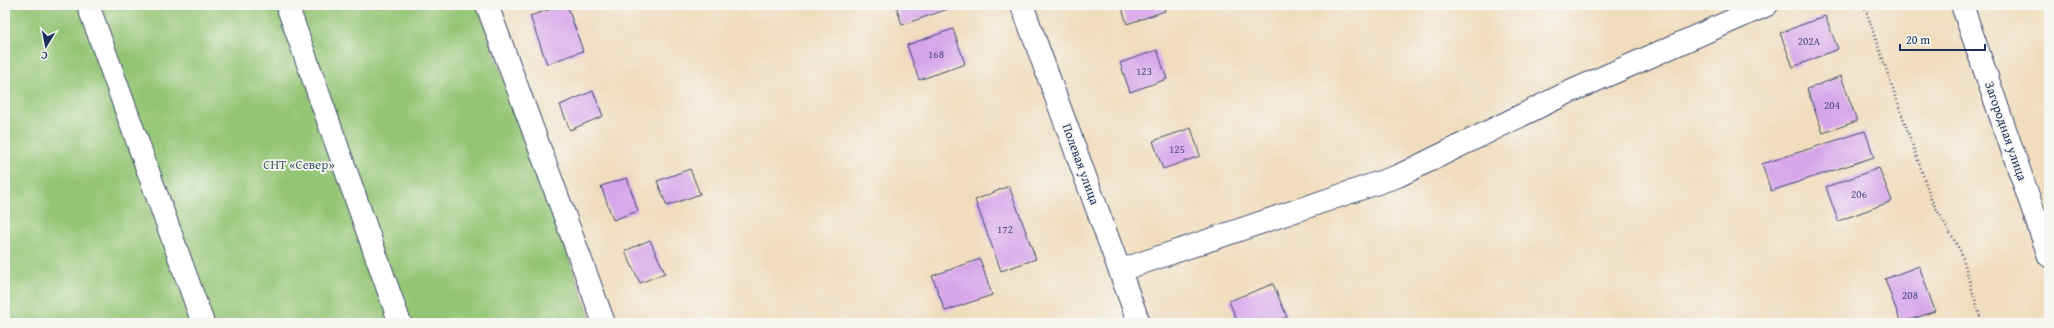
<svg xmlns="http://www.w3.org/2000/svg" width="2054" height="328" font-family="'Gentium Book Plus',serif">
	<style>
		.green { fill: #94c574; stroke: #587a69 }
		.building { fill: #d7a6ea }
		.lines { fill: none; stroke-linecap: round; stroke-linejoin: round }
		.minor-casing { stroke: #3b496c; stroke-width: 24 }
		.path { stroke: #3b496c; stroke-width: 2.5; stroke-dasharray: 1 3; stroke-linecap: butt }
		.minor { stroke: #fff; stroke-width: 22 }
		.labels { text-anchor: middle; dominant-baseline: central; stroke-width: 3.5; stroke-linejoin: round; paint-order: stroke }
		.number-label { font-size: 11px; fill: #4a4d81 }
		.street-label { font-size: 13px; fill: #1b2f5e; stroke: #f6f6f2 }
		.park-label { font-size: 13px; fill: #3f5c65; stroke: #f6f6f2 }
	</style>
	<rect width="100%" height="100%" fill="#f6f6f2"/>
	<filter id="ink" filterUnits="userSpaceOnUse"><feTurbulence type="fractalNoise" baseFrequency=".025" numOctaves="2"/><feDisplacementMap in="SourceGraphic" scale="8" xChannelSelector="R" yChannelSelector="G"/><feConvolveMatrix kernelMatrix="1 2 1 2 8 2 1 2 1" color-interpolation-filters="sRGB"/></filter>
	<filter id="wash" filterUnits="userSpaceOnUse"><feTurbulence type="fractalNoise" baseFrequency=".012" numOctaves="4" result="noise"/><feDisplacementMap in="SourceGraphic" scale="16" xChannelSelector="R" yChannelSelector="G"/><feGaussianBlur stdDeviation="0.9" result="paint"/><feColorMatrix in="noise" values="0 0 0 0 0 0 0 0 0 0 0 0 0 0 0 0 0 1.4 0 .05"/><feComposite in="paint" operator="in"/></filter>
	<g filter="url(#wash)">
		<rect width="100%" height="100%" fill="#f0ddbe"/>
		<path class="green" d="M5,5H477L592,323H5Z"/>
		<g id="blocks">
			<path class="building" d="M563,5H567L583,51L547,64L530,16Z
				M896,5H947L948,9L902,25Z
				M1121,5H1163L1165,11L1127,24Z
				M1825,16L1838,49L1793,67L1780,33Z
				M953,29L965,64L919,80L907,45Z
				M1157,50L1167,79L1130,92L1120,63Z
				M1841,76L1857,121L1823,133L1807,89Z
				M593,91L603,116L570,130L560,105Z
				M1191,128L1200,156L1163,169L1153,141Z
				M1865,131L1874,157L1771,191L1762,164Z
				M1879,168L1892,201L1838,221L1826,187Z
				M690,169L700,194L667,206L657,181Z
				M627,178L638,211L613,220L601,186Z
				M1009,186L1036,259L1001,271L975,200Z
				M650,240L665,273L640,283L625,251Z
				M980,259L992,295L945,311L932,276Z
				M1919,266L1935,311L1901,323L1885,279Z
				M1273,284L1287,317L1272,323H1238L1229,301Z"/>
		</g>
	</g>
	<g filter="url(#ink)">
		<use href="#blocks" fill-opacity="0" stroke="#3b496c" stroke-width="1"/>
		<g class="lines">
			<g class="minor-casing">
				<path id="minor" d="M88,5L203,323
					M287,5L400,323
					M487,5L604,323
					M1022,5L1139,323
					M1962,5L2049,256
					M1121,270L1398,176L1565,94L1767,5"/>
			</g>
			<path class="path" d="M1864,5L1932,201L1961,252L1982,323"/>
			<use href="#minor" class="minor"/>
		</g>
	</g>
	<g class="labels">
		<g class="number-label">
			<text x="1809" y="41">202А</text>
			<text x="936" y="54">168</text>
			<text x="1144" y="71">123</text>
			<text x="1832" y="105">204</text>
			<text x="1177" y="149">125</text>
			<text x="1859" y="194">206</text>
			<text x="1005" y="229">172</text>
			<text x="1910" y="295">208</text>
		</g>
		<g class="street-label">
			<text transform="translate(2006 131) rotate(71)">Загородная улица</text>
			<text transform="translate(1081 164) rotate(70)">Полевая улица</text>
		</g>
		<g class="park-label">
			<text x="299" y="164">СНТ «Север»</text>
		</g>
	</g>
	<rect width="2054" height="328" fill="none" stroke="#f6f6f2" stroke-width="20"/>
	<g transform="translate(46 46) rotate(190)" stroke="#f6f6f2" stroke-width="3" paint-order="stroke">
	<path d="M0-3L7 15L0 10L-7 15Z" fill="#1b2f5e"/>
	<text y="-6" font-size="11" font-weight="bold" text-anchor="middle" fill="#1b2f5e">С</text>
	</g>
	<path d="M1900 44v6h85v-6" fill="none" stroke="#1b2f5e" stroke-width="2"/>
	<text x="1906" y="44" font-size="12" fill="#1b2f5e" stroke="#f6f6f2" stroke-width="3" paint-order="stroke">20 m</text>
</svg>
